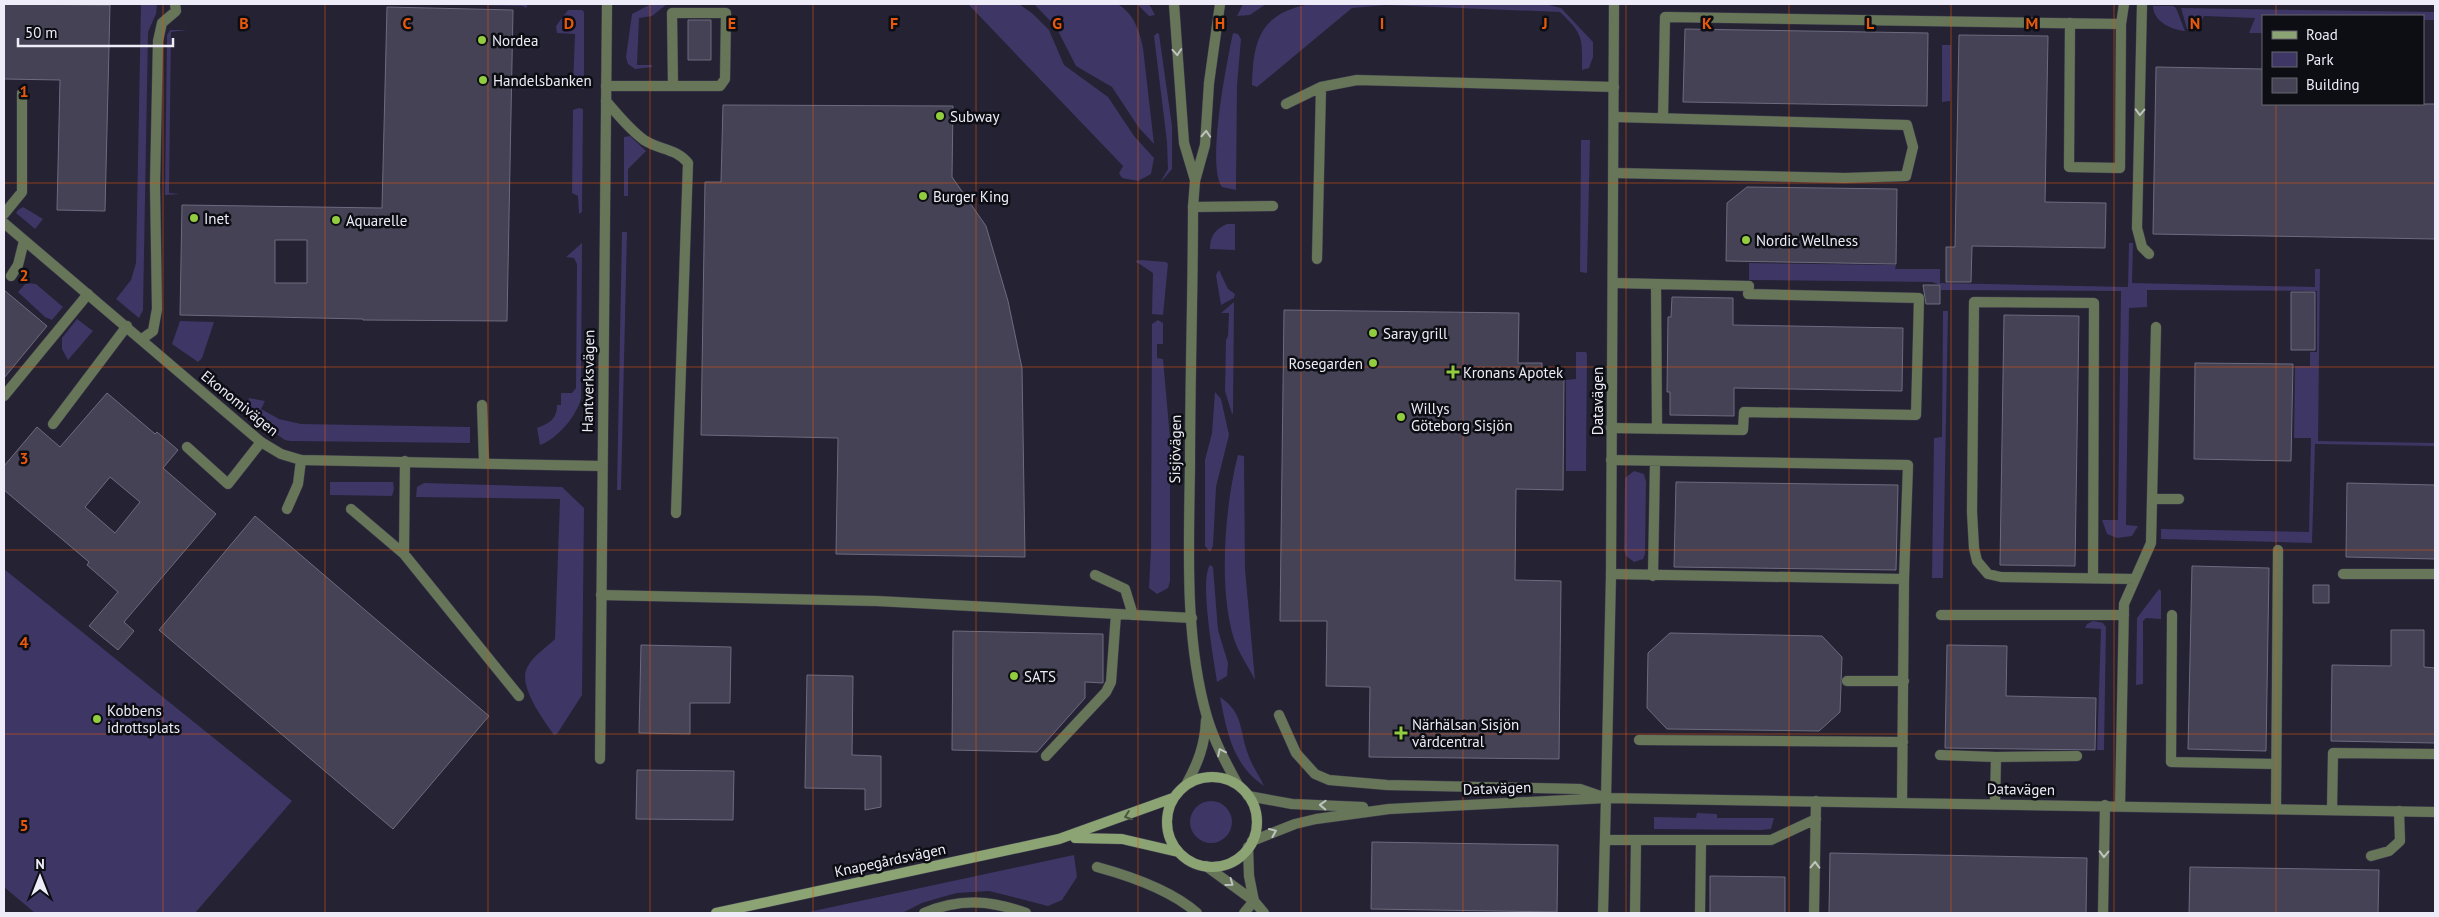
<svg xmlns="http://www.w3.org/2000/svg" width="2439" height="917" font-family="'PT Sans',sans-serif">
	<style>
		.green { fill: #3e3665 }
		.building { fill: #444254; stroke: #6d6b7f; fill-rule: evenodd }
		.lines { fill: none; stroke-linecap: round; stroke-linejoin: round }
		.lane-casing { stroke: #403e4f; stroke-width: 11 }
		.street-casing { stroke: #403e4f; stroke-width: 11 }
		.secondary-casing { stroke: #403e4f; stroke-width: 11 }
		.lane { stroke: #677658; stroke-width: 10 }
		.street { stroke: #677658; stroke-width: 10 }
		.secondary { stroke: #8ca474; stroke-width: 10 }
		.oneway { stroke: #bec3c0 }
		.oneway2 { stroke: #4c5844 }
		.grid { fill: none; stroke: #e8590c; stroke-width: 1; stroke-opacity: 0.55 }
		.poi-dot { fill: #91cd3f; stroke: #0d0d14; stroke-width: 2 }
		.labels { text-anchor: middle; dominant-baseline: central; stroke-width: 5; stroke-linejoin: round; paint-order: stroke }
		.poi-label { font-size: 15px; fill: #edecf8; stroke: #0d0d14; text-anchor: start }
		.street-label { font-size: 15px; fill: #edecf8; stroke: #0d0d14 }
		.grid-label { font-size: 16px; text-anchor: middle; font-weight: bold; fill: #e8590c; stroke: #0d0d14; stroke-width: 5; stroke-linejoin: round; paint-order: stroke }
	</style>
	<rect width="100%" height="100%" fill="#242233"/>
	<path class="green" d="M141,4H157L156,14L148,32L143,310L139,318L116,299L131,280L136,263Z
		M429,4H528L526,8L523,6Z
		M651,4H667L652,16L639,18L637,65H652V67L635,69L628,64L626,57L632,14Z
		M968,4H1019L1033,14L1049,30L1064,65L1108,97L1134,136L1154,158L1151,174L1138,181L1122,178L1119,173L1123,166Z
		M1034,4C1049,4 1111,0 1119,5C1134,14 1140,32 1143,48L1154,144L1139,128L1112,87L1076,66L1056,27Z
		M1137,4H1149L1155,15L1149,16Z
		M1243,4H1266L1250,15L1237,16Z
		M1310,4H1545L1561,8L1593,42V57L1589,68L1582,70C1582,38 1584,35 1560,12L1386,5L1352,8L1257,87L1252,85C1253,39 1261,13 1310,4Z
		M2153,6H2173L2176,8L2185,31C2171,30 2153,21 2153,6Z
		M2181,8L2435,12V20H2423V16H2263V33H2249L2255,18L2204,16L2197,29L2192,31L2187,29Z
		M568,10H582L584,12V89L573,88L575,34L557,33L556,26Z
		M170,30H187L171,32L169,193L180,194L165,195L167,35Z
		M1157,33L1159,34L1172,126V169L1160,183L1168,169L1167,142L1154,36Z
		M1233,33L1238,34L1241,39L1237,86L1236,190L1222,187C1206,166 1227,61 1233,33Z
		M1942,45H1951L1950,101L1942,102Z
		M579,108L583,109L582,212L579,214L578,196L572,193L573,110Z
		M630,136L646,151L628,169V196H624V137Z
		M1581,140H1590L1587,273L1580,272Z
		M23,207L43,219L35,229L16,213L18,210Z
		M1227,224H1235V250L1210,249C1210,236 1215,229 1227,224Z
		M622,232H627L621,490H617Z
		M582,243L581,398C577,416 557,439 540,445L537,428C550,423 557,419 557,405H561V393H572L576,388L577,264L574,258L566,257Z
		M2129,243H2133L2132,283L2315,287V269H2320L2318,441L2435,443V446L2315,444L2312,543L2161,539V529L2309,532L2311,438H2294L2295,366H2310V352H2317V291L2147,290V307L2129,308L2126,525L2138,526L2132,536L2117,538L2107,534L2102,520H2118L2121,291L1941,290V285L1932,282L1749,280V263L1896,265L1895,269H1940V283L2128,287Z
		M1141,260L1166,262L1168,264L1163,315L1152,314L1153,273L1135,261Z
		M1219,270L1228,289L1235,294L1234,298L1221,305L1216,275Z
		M26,283L36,284L63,307L52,320L45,317L18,292Z
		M1234,302L1233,413L1232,414L1225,391L1226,340L1228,336L1229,313H1221Z
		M1943,311H1948L1943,578H1932L1934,438L1942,437Z
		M77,319L93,331L68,360L62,349V338Z
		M1158,320L1163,323V344H1157V358L1163,359L1170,438V581L1168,588L1157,594L1149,588L1151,547L1152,324Z
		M180,321L214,322L202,358L198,362L172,344Z
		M1576,352H1586L1587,355L1586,471H1566V380L1576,379Z
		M1215,392L1221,399L1229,435L1216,487L1213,546L1210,552L1205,546V460L1212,433Z
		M249,398L265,401L261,409L279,419L301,424L470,427V443L290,441L285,440L245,412Z
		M1238,455L1244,456L1245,569L1255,680C1248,666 1239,654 1234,639C1218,589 1225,505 1238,455Z
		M1634,471L1644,474L1646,482L1645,554L1643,559L1634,562L1626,556L1624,549L1625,478Z
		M330,482H393L394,489L392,496L330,495Z
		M424,483L562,487L584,508L582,695L557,734L554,735C544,720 516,684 528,666C534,655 547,647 555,639L560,499L416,497L417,487Z
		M1210,565L1213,567L1218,630L1228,663L1227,676L1217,682C1214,661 1199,580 1210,565Z
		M4,569L292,801L195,913H35L4,887Z
		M2159,589L2161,591V619L2146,618L2143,621V684L2136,685L2137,618Z
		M2093,621L2103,623L2106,627L2104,750H2097L2101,629L2085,628L2087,624Z
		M1220,697C1244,713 1239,730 1248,754C1252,766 1259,775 1264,786C1232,764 1227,732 1220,697Z
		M1190 822a21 21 0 1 1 42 0a21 21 0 1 1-42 0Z
		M1697,813L1717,814V818H1774L1771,829L1761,830L1654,829V817L1696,818Z
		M1074,855L1077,877L1062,900L1048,906L989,891L957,893L942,897L922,903L902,913H804Z"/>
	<path class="building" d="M4,4L110,5L105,211L57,210L60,80L4,79Z
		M387,7L513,10L507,321L363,320V319L180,315L182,205L382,208ZM275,240H307V283H275Z
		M688,20H711V60H688Z
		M1685,29L1928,33L1927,106L1683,102Z
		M1959,35L2048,36L2045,202L2106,203L2105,248L1972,246L1971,282H1946V247H1955Z
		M2156,67L2263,69V104H2435V239L2153,234Z
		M723,105L953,106L952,177L986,226L1008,301L1022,368L1025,557L836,554L838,438L701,435L705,182H721Z
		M1747,187L1897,189L1896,264L1726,261L1727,203Z
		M1923,285H1940V304H1926Z
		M4,290L47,326L4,378Z
		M2291,292H2315V350H2291Z
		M1672,297L1733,298V325L1903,328L1902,391L1734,388V416L1670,415V392H1667L1668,317H1671Z
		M1284,310L1519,313L1518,363H1542V379H1564L1563,490L1516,489L1515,580L1561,581L1559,759L1369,757L1370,687L1326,686L1327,621H1280Z
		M2004,315L2079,316L2075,566L2000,565Z
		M2195,363L2293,364L2291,461L2194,459Z
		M107,393L155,434L157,432L178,450L163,468L216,514L124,622L134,631L118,650L89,626L118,592L87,565L89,562L4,490V466L37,427L60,447ZM110,477L140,502L115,533L85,507Z
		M1676,482L1898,485L1896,570L1674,567Z
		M2347,483L2435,485V559L2346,557Z
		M255,516L489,716L393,829L159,630Z
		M2192,566L2269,568L2266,751L2188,749Z
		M2313,585H2329V603H2313Z
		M2391,630H2424V667L2435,668V743L2331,741L2332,665L2391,666Z
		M953,631L1103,634V683L1085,682V698L1037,752L952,750Z
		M1670,633L1822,636L1842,657L1840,712L1819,731L1667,729L1647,708L1648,653Z
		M641,645L731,647L730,703H690V734L639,733Z
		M1947,645L2007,646L2006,696L2096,698L2095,750L1945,748Z
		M807,675L853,676L852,755L881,756V807L865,810V789L805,788Z
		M637,770L734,771L733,820L636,819Z
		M1372,842L1558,845L1557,912L1371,909Z
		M1830,853L2087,858L2086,913H1829Z
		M2190,867L2379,870L2378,913H2189Z
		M1710,876L1785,877V913H1710Z"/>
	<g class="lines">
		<g class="lane-casing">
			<path id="lane" d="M2142,4L2137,228L2142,247L2149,254
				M2070,23L2069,167L2120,168L2121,24
				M606,86H720L725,79L726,13H672L673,86
				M606,101C618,115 629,129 644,140C659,150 676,148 688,163L676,513
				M1286,104L1321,87L1357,80L1614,87
				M1663,118L1665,17L2121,24L2124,4
				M1614,173L1845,178L1906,176L1913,147L1907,125L1615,117
				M1193,207L1273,206
				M4,214L22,192V93
				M1317,259L1321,87
				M11,276L18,265L24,241
				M1656,284L1657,429
				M142,339L153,331L157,309L155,185L158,41L162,23L176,11L175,4
				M4,396L88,294
				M482,405L484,462
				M53,424L127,326
				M1611,428L1743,430L1744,412L1916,415L1919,298L1748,294L1749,286L1613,283
				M187,447L228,484L261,442
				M1611,460L1908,465L1904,579L1902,802
				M2152,499H2179
				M287,509L298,484L301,460
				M351,509L404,554L519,696
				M404,554L405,461
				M1611,574L1904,579
				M2343,574H2435
				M1095,575L1125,589L1133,615
				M1653,576L1655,461
				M2093,578L2094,303L1974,302L1972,512L1974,548L1977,561L1988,574L2001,577L2135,579
				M601,595L877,601L1192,618
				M1941,615H2124
				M2172,615L2171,762L2276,764
				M1847,681H1904
				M1279,715L1296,753L1315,774L1329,780L1387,785L1580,789L1606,798L1603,913
				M1639,740L1903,742
				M1940,755L1996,757L1995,804
				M1046,756L1106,692L1111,682L1116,614
				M1996,757L2077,756
				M2120,806L2124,604L2151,543L2156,327
				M2276,809L2278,550
				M2332,810L2333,753L2435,754
				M1605,840H1771L1816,819
				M2371,856L2389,851L2400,841L2399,811
				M1097,867C1130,876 1171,890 1197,913
				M924,913C959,898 990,900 1026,913
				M1244,913L1254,901
				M1635,913L1636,840
				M1700,913L1701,840
				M1814,913L1816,801
				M2103,913L2105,805"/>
		</g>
		<g class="street-casing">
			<path id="street" d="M1174,4L1184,143L1195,180
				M1220,4L1209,83L1205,145L1195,181L1193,207C1193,293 1190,378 1190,464C1189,545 1184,638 1207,717C1214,741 1226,763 1238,785
				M1614,4L1611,574L1606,798L2435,812
				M4,223L261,442L281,454L301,460L602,466
				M600,759L607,4
				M1186,785C1198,763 1205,745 1206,720
				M1248,796L1292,804L1363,807
				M1252,841L1295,824L1316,819L1389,809L1606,798
				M1248,847L1249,876L1254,901
				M1206,866L1254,901L1264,913"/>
		</g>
		<g class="secondary-casing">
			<path id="secondary" d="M1167 822a45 45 0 1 1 90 0a45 45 0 1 1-90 0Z
				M1075,838L1122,839L1178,852
				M716,913L1059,839L1173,798"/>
		</g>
		<use href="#lane" class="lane"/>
		<use href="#street" class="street"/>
		<use href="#secondary" class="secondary"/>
	</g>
	<defs><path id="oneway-chevron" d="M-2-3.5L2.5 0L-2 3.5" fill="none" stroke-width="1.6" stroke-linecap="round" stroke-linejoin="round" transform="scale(1.25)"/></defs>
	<g class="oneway">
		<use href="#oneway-chevron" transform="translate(1177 52) rotate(86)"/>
		<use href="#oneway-chevron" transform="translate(2140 112) rotate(92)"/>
		<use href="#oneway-chevron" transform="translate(1206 134) rotate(-87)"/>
		<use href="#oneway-chevron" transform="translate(1221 752) rotate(-116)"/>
		<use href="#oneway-chevron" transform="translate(1323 805) rotate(-178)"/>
		<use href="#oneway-chevron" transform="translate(1273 832) rotate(-23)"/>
		<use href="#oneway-chevron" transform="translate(2104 854) rotate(91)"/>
		<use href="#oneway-chevron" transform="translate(1815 865) rotate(-89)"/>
		<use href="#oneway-chevron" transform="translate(1230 883) rotate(36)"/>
	</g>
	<use class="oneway2" href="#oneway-chevron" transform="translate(1128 816) rotate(160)"/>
	<path class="grid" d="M163,4V913M325,4V913M488,4V913M650,4V913M813,4V913M976,4V913M1138,4V913M1301,4V913M1463,4V913M1626,4V913M1789,4V913M1951,4V913M2114,4V913M2276,4V16M2276,104V913M4,183H2435M4,367H2435M4,550H2435M4,734H2435"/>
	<g class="poi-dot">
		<circle cx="482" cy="40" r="5"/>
		<circle cx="483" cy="80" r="5"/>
		<circle cx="940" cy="116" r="5"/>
		<circle cx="923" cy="196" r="5"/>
		<circle cx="194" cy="218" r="5"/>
		<circle cx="336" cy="220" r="5"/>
		<circle cx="1746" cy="240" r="5"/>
		<circle cx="1373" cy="333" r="5"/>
		<circle cx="1373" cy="363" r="5"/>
		<path d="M1450.5 364.5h5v5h5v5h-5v5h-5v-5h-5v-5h5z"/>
		<circle cx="1401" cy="417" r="5"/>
		<circle cx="1014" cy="676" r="5"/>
		<circle cx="97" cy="719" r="5"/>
		<path d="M1398.5 725.5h5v5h5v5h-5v5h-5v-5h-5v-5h5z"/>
	</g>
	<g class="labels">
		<g class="poi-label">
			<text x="492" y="40">Nordea</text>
			<text x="493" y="80">Handelsbanken</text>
			<text x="950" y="116">Subway</text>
			<text x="933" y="196">Burger King</text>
			<text x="204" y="218">Inet</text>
			<text x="346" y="220">Aquarelle</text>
			<text x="1756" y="240">Nordic Wellness</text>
			<text x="1383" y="333">Saray grill</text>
			<text x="1363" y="363" text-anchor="end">Rosegarden</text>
			<text x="1463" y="372">Kronans Apotek</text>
			<text x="1411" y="408">Willys<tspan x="1411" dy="17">Göteborg Sisjön</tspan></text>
			<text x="1024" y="676">SATS</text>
			<text x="107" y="710">Kobbens<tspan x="107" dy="17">idrottsplats</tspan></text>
			<text x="1412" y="724">Närhälsan Sisjön<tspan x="1412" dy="17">vårdcentral</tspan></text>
		</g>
		<g class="street-label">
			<text transform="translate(588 381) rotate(-89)">Hantverksvägen</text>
			<text transform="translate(1597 401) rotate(-90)">Datavägen</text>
			<text transform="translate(240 403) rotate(39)">Ekonomivägen</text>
			<text transform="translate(1175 449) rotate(-89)">Sisjövägen</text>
			<text transform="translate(1497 788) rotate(-2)">Datavägen</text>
			<text transform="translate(2021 789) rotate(1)">Datavägen</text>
			<text transform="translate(890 860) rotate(-12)">Knapegårdsvägen</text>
		</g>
	</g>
	<g class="grid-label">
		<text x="244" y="29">B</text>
		<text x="407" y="29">C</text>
		<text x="569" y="29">D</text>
		<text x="732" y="29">E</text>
		<text x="894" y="29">F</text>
		<text x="1057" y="29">G</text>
		<text x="1220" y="29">H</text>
		<text x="1382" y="29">I</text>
		<text x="1545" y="29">J</text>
		<text x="1707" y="29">K</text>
		<text x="1870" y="29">L</text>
		<text x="2032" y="29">M</text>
		<text x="2195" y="29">N</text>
		<text x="24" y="97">1</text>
		<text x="24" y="281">2</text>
		<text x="24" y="464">3</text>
		<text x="24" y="648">4</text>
		<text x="24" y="831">5</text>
	</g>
	<rect width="2439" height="917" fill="none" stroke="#edecf8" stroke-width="10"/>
	<rect x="2262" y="15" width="162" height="90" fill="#0d0d14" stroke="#67666f"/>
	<rect x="2272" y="31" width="25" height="8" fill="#8ca474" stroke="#67666f"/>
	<text x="2306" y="40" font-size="15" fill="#edecf8">Road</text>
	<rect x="2272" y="52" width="25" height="15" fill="#3e3665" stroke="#67666f"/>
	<text x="2306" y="65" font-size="15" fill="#edecf8">Park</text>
	<rect x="2272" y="78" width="25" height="15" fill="#444254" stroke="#67666f"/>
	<text x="2306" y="90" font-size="15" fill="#edecf8">Building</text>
	<g transform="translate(40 877)" stroke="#0d0d14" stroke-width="4" paint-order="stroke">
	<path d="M0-4L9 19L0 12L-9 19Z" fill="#edecf8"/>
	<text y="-8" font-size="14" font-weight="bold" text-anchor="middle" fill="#edecf8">N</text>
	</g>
	<path d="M18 38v8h155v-8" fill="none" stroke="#edecf8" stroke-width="2.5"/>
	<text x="25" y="38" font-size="15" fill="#edecf8" stroke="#0d0d14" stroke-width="4" paint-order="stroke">50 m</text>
</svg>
